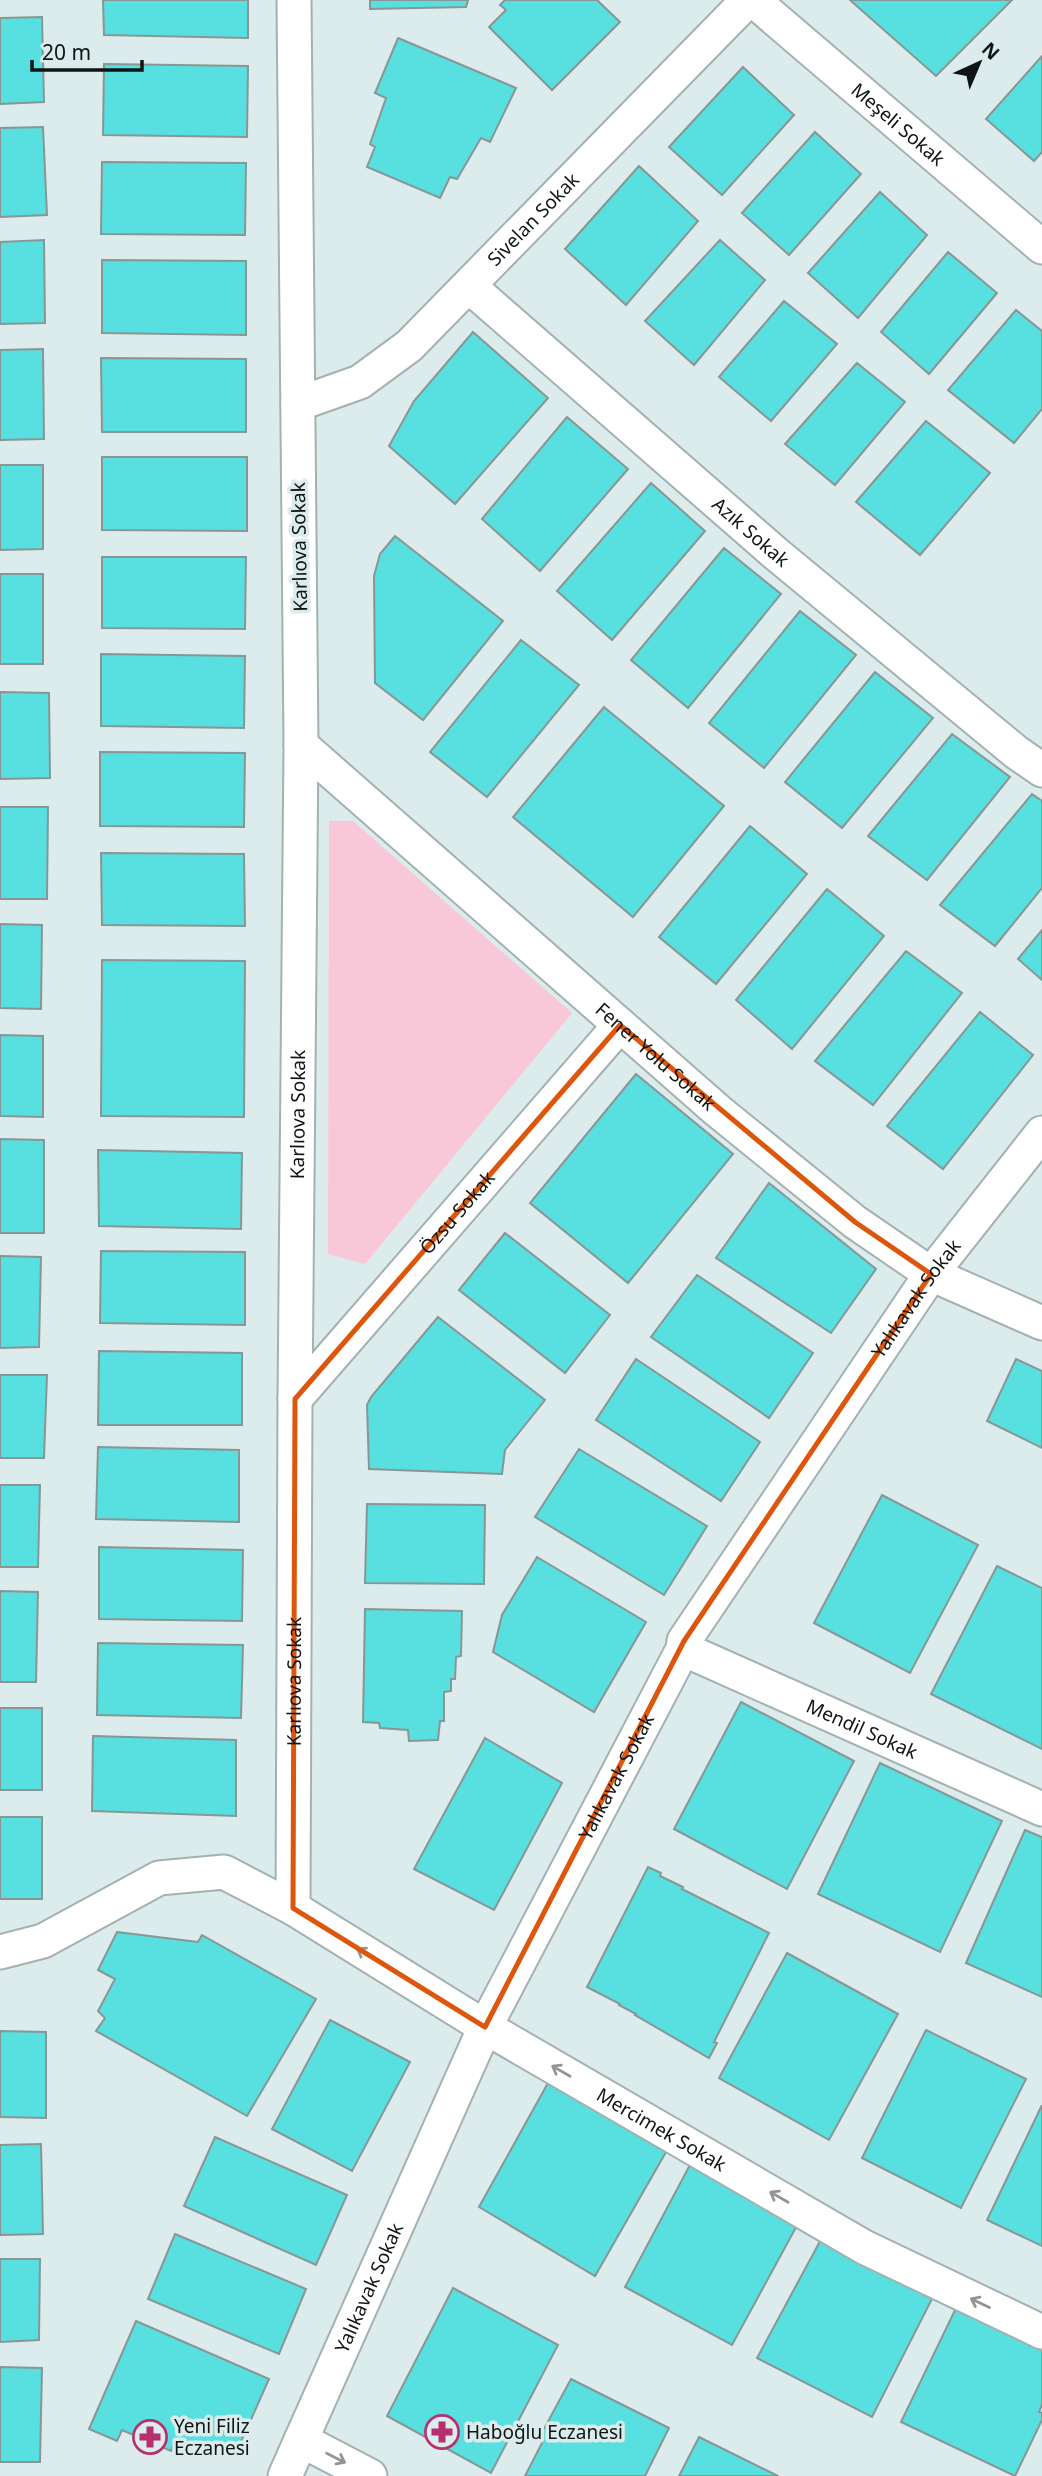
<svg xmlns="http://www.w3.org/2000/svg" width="1042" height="2476" font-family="'Noto Sans',sans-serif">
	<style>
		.green { fill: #f9c8d8 }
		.building { fill: #58dfdf; stroke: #889695; stroke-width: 2 }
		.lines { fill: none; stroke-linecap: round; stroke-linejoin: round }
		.minor-casing { stroke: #a3b1b1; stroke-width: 37 }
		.minor { stroke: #fff; stroke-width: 33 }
		.oneway { stroke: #939595 }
		.marked { fill: none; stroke: #dd560c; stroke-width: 5; stroke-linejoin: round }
		.labels { text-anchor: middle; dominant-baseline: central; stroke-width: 7; stroke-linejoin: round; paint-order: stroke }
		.street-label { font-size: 19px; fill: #0f1414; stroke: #dcebeb }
		.poi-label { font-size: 19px; fill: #0f1414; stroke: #dcebeb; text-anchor: start }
	</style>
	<rect width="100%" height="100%" fill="#dcebeb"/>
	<path class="green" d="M329,821H353L572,1013L365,1264L328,1254Z"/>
	<path class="building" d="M103,0H248V38L104,35Z
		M370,0H468L466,7L370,9Z
		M505,0H597L620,22L552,90L489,27L506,10L500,5Z
		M850,0H1012L936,76Z
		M42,17L44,102L0,104V18Z
		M398,38L516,88L490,142L481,138L457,179L450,177L440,198L367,167L375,147L370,144L386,98L375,93Z
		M1042,56V152L1034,161L986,119Z
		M104,64L248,66L247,137L103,135Z
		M743,67L794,115L722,195L669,147Z
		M43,127L47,215L0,217V128Z
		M815,132L861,174L789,255L742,213Z
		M102,162L246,163L245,235L101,234Z
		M639,166L698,221L626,305L565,249Z
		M880,192L927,235L858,318L808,273Z
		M44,240L45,323L0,324V242Z
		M720,240L765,280L694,365L645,321Z
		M948,252L997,293L929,374L881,332Z
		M102,260L246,261V335L102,333Z
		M784,301L837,344L771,421L719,377Z
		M1016,310L1042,331V409L1014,443L948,390Z
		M473,332L548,398L455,504L389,446L414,401Z
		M43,349L44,439L0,440V350Z
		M101,358L246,359V432H102Z
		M857,363L905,402L835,485L785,444Z
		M567,417L628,469L540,571L482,519Z
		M926,421L990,473L920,555L856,502Z
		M102,457H247V531L102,530Z
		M0,465H43V549L0,550Z
		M651,483L705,531L612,640L557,591Z
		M395,536L503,621L423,720L375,683L374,576L380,554Z
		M724,548L781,594L688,708L631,660Z
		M102,557H246L245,629L102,628Z
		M0,574H43V664H0Z
		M800,611L856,655L764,768L709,723Z
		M521,640L579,685L487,797L430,752Z
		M101,654L245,656L244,728L101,726Z
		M875,672L933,718L842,828L785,782Z
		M0,692L49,693L50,778L0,779Z
		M604,707L724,806L633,917L513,817Z
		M952,734L1010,777L927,880L868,836Z
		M100,752L245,753L244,827L100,826Z
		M1032,794L1042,801V888L995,946L940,905Z
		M0,807H48L47,899H0Z
		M750,826L807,874L716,984L659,937Z
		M101,853L244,854L245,926L102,925Z
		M827,889L884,936L792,1049L736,1000Z
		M0,924L42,925L41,1009L0,1008Z
		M1042,930V980L1018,959Z
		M906,951L962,993L873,1105L815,1061Z
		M102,960L245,961L244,1117L101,1116Z
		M980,1012L1033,1055L943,1169L887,1126Z
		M0,1035L43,1036V1117L0,1116Z
		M636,1074L733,1154L628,1283L530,1203Z
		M0,1139L44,1140V1233H0Z
		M98,1150L242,1153L241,1229L99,1226Z
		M769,1183L876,1269L831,1333L716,1258Z
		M505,1233L610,1315L565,1373L459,1290Z
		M101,1251L245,1252V1325L100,1323Z
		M0,1256L41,1257L39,1347L0,1348Z
		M697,1275L813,1353L769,1418L651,1337Z
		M438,1317L545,1400L505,1450L502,1474L369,1469L367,1405L371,1397Z
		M99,1351L242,1353V1425H98Z
		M636,1359L760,1442L721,1501L596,1420Z
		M1016,1359L1042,1371V1448L987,1421Z
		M0,1375H47L44,1458H0Z
		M98,1447L239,1450V1522L96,1519Z
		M579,1449L707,1526L664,1595L535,1517Z
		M0,1485H40L38,1567H0Z
		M882,1495L978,1545L910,1673L814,1623Z
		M367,1504L485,1505L484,1584L365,1583Z
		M99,1547L243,1550L242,1621L99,1619Z
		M537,1557L646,1622L594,1712L493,1652L502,1615Z
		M997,1566L1042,1588V1749L931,1694Z
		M0,1591L38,1592L36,1682H0Z
		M365,1609L462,1611L461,1656L456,1657L455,1679H451V1691L444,1692V1721H440L438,1740L409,1741L408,1730L380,1728L379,1723L363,1722Z
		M98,1643L243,1645L241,1718L97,1715Z
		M741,1702L854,1761L787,1889L674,1829Z
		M0,1708H42V1790H0Z
		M93,1736L236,1740V1816L92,1811Z
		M485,1738L562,1783L494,1910L414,1869Z
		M880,1763L1002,1821L940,1952L818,1894Z
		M0,1817H42V1899H0Z
		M1025,1830L1042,1837V1997L966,1963Z
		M648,1867L661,1873L660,1876L683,1887L682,1889L769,1933L714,2042L717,2043L709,2058L635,2015L636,2014L619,2005L620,2004L587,1987Z
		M117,1932L198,1942L202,1935L316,1999L247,2116L96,2031L105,2018L98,2011L115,1979L98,1970Z
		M787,1953L898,2014L829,2140L719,2078Z
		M330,2020L410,2062L352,2171L272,2129Z
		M926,2030L1026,2079L961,2208L862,2158Z
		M0,2031L46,2032V2118L0,2117Z
		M548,2083L666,2152L595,2276L479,2207Z
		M1042,2105V2246L987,2220Z
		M215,2137L347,2195L316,2265L184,2206Z
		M41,2144L43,2234L0,2235V2145Z
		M692,2161L800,2220L732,2345L625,2287Z
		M825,2232L937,2289L872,2417L757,2358Z
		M175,2234L306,2289L279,2354L148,2299Z
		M0,2259H40L39,2340L0,2342Z
		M453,2288L558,2345L491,2473L387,2416Z
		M956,2308L1042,2348V2405L1039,2412L1042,2413V2420L1015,2476L901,2422Z
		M136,2321L269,2379L238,2449L224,2443L220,2453L203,2445L200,2452L175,2441L171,2451L122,2430L117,2441L89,2429Z
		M0,2367L42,2368L40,2462H0Z
		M571,2379L669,2428L645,2476H525L543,2441L539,2438Z
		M699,2437L778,2476H679Z"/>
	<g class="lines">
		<g class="minor-casing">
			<g id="minor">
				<path id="s1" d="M753,0L1042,247"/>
				<path id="s2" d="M469,286L775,553L1016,752L1042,770"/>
				<path id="s3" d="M298,404L360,382L409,346L748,0"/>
				<path id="s4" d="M301,745L718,1111L855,1222L931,1274L1042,1323"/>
				<path id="s5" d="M295,1399L620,1025"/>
				<path id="s6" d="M683,1649L1042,1809"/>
				<path id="s7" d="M293,1908L485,2027L864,2247L1042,2332"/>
				<path id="s8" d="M0,1952L43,1941L159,1878L224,1872L293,1908L295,1399L301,745L294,0"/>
				<path d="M301,2440L370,2476"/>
				<path id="s9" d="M285,2476L485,2027L683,1649L684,1641L931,1274L1042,1133"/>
			</g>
		</g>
		<use href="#minor" class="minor"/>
	</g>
	<defs><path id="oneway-shaft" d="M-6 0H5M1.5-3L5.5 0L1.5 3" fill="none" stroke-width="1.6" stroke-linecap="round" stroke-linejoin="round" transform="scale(1.75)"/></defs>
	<g class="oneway">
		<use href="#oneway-shaft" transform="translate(366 1954) rotate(-149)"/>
		<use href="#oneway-shaft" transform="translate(561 2071) rotate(-150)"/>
		<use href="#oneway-shaft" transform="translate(779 2197) rotate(-150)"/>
		<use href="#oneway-shaft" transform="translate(980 2303) rotate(-154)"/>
		<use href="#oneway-shaft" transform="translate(336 2458) rotate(27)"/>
	</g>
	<path class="marked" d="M620,1025L855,1222L931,1274L684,1641L485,2027L293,1908L295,1399Z"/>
	<defs>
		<g id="pharmacy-ring" transform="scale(1.75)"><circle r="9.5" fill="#dcebeb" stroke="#b72f6f" stroke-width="1.5"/><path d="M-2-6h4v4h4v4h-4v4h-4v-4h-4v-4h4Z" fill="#b72f6f"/></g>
	</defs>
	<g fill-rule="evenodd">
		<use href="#pharmacy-ring" x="442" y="2432"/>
		<use href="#pharmacy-ring" x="150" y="2437"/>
	</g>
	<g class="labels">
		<g class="street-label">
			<text stroke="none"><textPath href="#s1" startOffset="191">Meşeli Sokak</textPath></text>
			<text stroke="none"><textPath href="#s3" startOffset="304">Sivelan Sokak</textPath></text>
			<text stroke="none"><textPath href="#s2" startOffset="374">Azık Sokak</textPath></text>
			<text transform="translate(299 547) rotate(-91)">Karlıova Sokak</text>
			<text stroke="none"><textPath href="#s4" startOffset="472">Fener Yolu Sokak</textPath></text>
			<text stroke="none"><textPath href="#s8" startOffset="1113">Karlıova Sokak</textPath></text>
			<text stroke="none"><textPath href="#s5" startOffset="247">Özsu Sokak</textPath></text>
			<text stroke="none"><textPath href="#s9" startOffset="1340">Yalıkavak Sokak</textPath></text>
			<text stroke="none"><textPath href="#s8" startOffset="546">Karlıova Sokak</textPath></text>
			<text stroke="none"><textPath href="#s6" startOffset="196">Mendil Sokak</textPath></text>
			<text stroke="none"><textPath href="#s9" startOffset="774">Yalıkavak Sokak</textPath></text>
			<text stroke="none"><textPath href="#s7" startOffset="430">Mercimek Sokak</textPath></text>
			<text stroke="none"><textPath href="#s9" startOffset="206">Yalıkavak Sokak</textPath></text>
		</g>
		<g class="poi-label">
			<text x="174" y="2426">Yeni Filiz<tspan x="174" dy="22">Eczanesi</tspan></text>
			<text x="466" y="2432">Haboğlu Eczanesi</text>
		</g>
	</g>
	<g transform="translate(979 63) rotate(44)" stroke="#dcebeb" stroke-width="5" paint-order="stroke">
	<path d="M0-5L12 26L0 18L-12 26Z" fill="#0f1414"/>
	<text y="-10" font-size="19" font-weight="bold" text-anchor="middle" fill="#0f1414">N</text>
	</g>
	<path d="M32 60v10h110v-10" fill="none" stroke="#0f1414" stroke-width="3.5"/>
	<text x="42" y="60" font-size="21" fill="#0f1414" stroke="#dcebeb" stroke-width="5" paint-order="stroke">20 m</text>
</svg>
